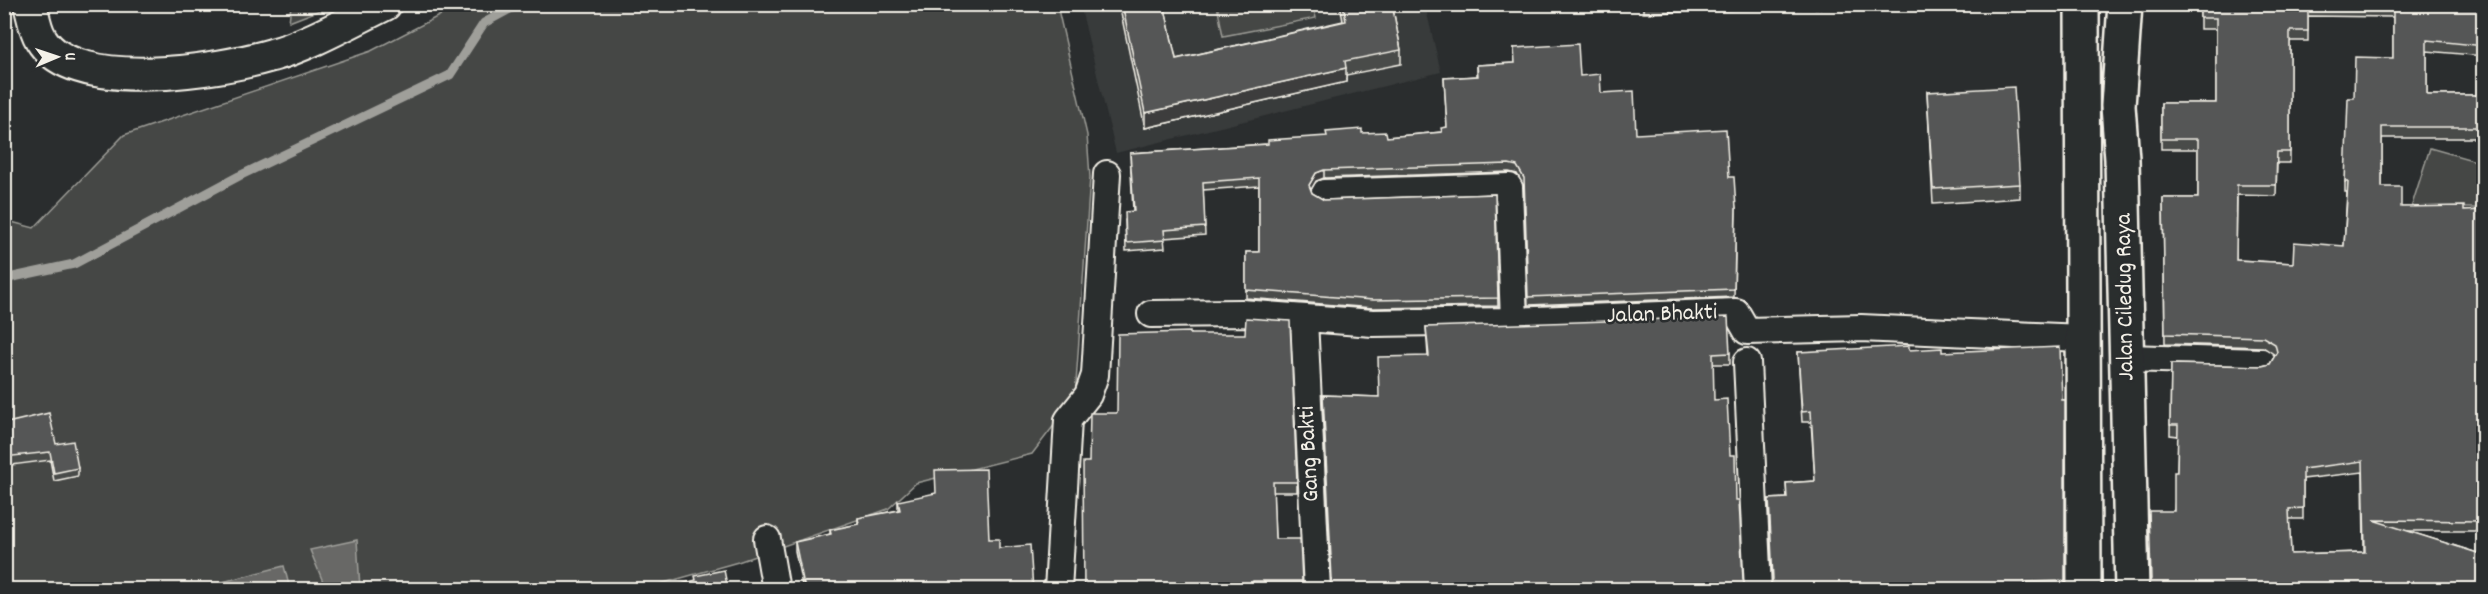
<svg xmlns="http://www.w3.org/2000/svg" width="2488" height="594" font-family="Dekko,sans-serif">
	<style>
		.built { fill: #373a3a }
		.green { fill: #444645; stroke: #9c9c96; stroke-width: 1.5 }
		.water { fill: #676866; stroke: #9f9f9a; stroke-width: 1.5 }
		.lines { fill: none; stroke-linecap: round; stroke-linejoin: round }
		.stream { stroke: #9f9f9a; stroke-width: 9 }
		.minor-casing { stroke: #f4f1e8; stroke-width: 30 }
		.tertiary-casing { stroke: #f4f1e8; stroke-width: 36 }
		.primary-casing { stroke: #f4f1e8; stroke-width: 38 }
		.minor { stroke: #2a2d2e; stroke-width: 26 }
		.tertiary { stroke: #2a2d2e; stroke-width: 32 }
		.primary { stroke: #2a2d2e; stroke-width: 33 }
		.wall { fill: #494b4a; stroke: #f4f1e8; stroke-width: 1.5; fill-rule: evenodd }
		.shaded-wall { fill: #3c3d3c; stroke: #f4f1e8; stroke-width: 1.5 }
		.building { fill: #555756; stroke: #f4f1e8; stroke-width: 1.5; fill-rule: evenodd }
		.labels { text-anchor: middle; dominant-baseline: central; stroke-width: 5; stroke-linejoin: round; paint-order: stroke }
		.street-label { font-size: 24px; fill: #f4f1e8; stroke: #2a2d2e }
	</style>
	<rect width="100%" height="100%" fill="#2a2d2e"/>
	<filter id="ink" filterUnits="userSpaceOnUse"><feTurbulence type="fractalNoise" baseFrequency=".0167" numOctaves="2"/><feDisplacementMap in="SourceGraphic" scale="12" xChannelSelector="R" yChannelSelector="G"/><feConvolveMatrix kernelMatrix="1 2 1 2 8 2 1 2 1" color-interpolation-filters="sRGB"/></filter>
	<g filter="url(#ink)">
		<path class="built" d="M1080,5H1425L1441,72L1116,153Z"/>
		<path class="green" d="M462,4L1057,5L1087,135L1090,177L1075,398L1032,454L916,483L888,509L738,562L639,590L5,589L4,220L34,228L124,135L371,51Z
			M291,5V4L333,5L289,22Z
			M1217,5H1313L1316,18L1223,36Z
			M2430,148L2483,163V208H2411Z"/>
		<path class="water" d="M357,540L360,588L326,589L310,550Z
			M284,566L290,589H204L203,587Z"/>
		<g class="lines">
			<path class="stream" d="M4,279L74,264L239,176L450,75L484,23L519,4"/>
			<g class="minor-casing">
				<path id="minor" d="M1324,193L1509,187L1514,321
					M1151,314L1241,313L1373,323L1514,321L1736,312L1747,331L1861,328L2082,338
					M1304,319L1317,590
					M2127,358L2262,362
					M1747,362L1758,590
					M767,539L776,590
					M1058,590L1068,420L1088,395L1095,375L1107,174"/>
			</g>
			<g class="tertiary-casing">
				<path id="tertiary" d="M30,4C33,15 35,30 41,39C74,95 221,70 272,55C306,46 352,20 385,4"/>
			</g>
			<g class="primary-casing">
				<path id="primary" d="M2082,4L2084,590
					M2125,4L2118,106L2122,159L2132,590"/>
			</g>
			<use href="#minor" class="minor"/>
			<use href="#tertiary" class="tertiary"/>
			<use href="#primary" class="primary"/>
		</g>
		<path class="wall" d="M1119,4H1164L1176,59L1343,21L1340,4H1392L1401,50V64L1346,75V82L1145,128Z
			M1643,4H1944L1643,13Z
			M2200,4H2484V56L2427,51V95H2484V158L2477,156V146L2478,138H2382V187L2401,207L2464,211L2484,210V531H2407L2484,555L2151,579L2174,511L2177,472L2178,436L2170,435L2171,364L2262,366L2270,364L2275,355L2263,347L2165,344L2163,198H2198V149H2161V103H2216V29H2200ZM2308,16L2393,17V58L2354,98L2345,182V192H2347L2344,246L2293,263L2236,260L2237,195L2276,196L2277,163H2290V41H2308ZM2363,472L2364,552L2291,554L2289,519H2303V479Z
			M1514,48L1580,76L1601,93L1636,134L1729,177L1736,208L1734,297L1528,305L1524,186L1517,174L1509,172L1324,178L1316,181L1311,190L1312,193L1324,200L1495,194L1498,306L1373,308L1246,298V252H1259V186L1203,190L1205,235L1164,238L1165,248L1126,251L1125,220L1133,211L1130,153L1268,144L1362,133L1387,137L1442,132L1447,127L1444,78L1477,76V65L1515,63Z
			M1927,92L2020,184V198L1933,204Z
			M1426,327L1730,353V364H1713L1332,580L1323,395L1379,397L1428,356Z
			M1190,334L1297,482V492H1273L1275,539L1302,581V590H1084L1089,462L1117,413Z
			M1909,350L1942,352L2062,400H2065V590H1768L1772,580L1769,499L1787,498L1786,483L1815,481L1811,422H1802L1798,352Z
			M4,404L7,423L56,444L78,468V476L54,481L50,460L4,466Z
			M898,501L989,539L999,548L1033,590H803L795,551V542L830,534V530L858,524V518L898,510Z"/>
		<path class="shaded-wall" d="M1346,68V82L1145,128V113Z
			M1324,170V178L1316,181L1309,193V185L1316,173Z"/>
		<path class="building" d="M1122,4H1164L1176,59L1346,21L1343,4H1392L1401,50L1345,61L1346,68L1145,113Z
			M2200,4H2484V46L2427,40V95H2484V147L2477,146L2480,127H2382V187H2401V207L2464,206V211L2484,210V521L2373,520L2484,555V590H2146L2151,579L2149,511H2174V472H2177L2178,425H2170L2171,364L2262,366L2270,364L2277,352L2275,344L2263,337L2165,334L2163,198H2198V139H2161V103H2216V18H2200ZM2308,5L2393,6V58L2355,57L2354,98H2348L2345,182H2348L2344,246L2294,242L2293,263L2236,260L2237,185H2276L2277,152H2290V31H2308ZM2363,461L2365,552L2291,554L2289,509L2303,508V469Z
			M1578,44L1580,76L1600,74L1601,93L1634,91L1636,134L1726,129L1729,177H1734L1736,208L1734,289L1528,297L1524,178L1517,166L1509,164L1324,170L1316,173L1309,185L1312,193L1324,200L1495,194L1498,298L1373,300L1246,290V252H1259V178L1203,182L1205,227L1164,230L1165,240L1126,243L1125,212L1134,211L1130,153L1268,144V140L1327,136L1326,132L1362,129V133L1386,132L1387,137L1442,132L1441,128L1447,127L1444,78L1478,76L1477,65L1515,63L1514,48Z
			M2014,87L2020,184L1933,189L1927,92Z
			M1728,317L1730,353L1713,354L1714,400L1727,399L1730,455H1735L1736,500H1739L1743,580L1746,588L1748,590H1328L1332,579L1323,395L1379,397L1378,357L1429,356L1426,327Z
			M1246,318L1290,321L1297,482H1273L1275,539H1300L1302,581H1253V585L1244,584V590H1084L1083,462H1089L1090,413H1117L1118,334L1190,332V334H1245Z
			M1909,346V350L1942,348V352L2060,347L2062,400H2065V581L2024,582V590H1768L1773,579L1769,499L1787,498L1786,483L1815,481L1811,411L1802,412L1798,352Z
			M4,404L7,423L49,413L56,444L73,441L78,468L54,473L50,452L4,457Z
			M986,469L989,539H999V548L1030,545L1033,590H805L795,542L831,534L830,530L859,524L858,518L900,510L898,501L936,493L935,470Z
			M724,570L728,590H660L696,580L695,576Z"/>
	</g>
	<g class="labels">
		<g class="street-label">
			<text transform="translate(2126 297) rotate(-91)">Jalan Ciledug Raya</text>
			<text transform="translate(1662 315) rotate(-2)">Jalan Bhakti</text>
			<text transform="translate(1310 454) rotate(-93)">Gang Bakti</text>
		</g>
	</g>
	<rect width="2488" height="594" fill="none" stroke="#2a2d2e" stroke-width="24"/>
	<rect x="12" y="12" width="2464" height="570" fill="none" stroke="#f4f1e8" stroke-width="2" filter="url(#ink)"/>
	<g transform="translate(57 57) rotate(88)" stroke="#2a2d2e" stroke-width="4.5" paint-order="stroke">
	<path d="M0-4.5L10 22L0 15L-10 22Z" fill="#f4f1e8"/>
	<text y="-9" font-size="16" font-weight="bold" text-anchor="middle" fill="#f4f1e8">U</text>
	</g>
</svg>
